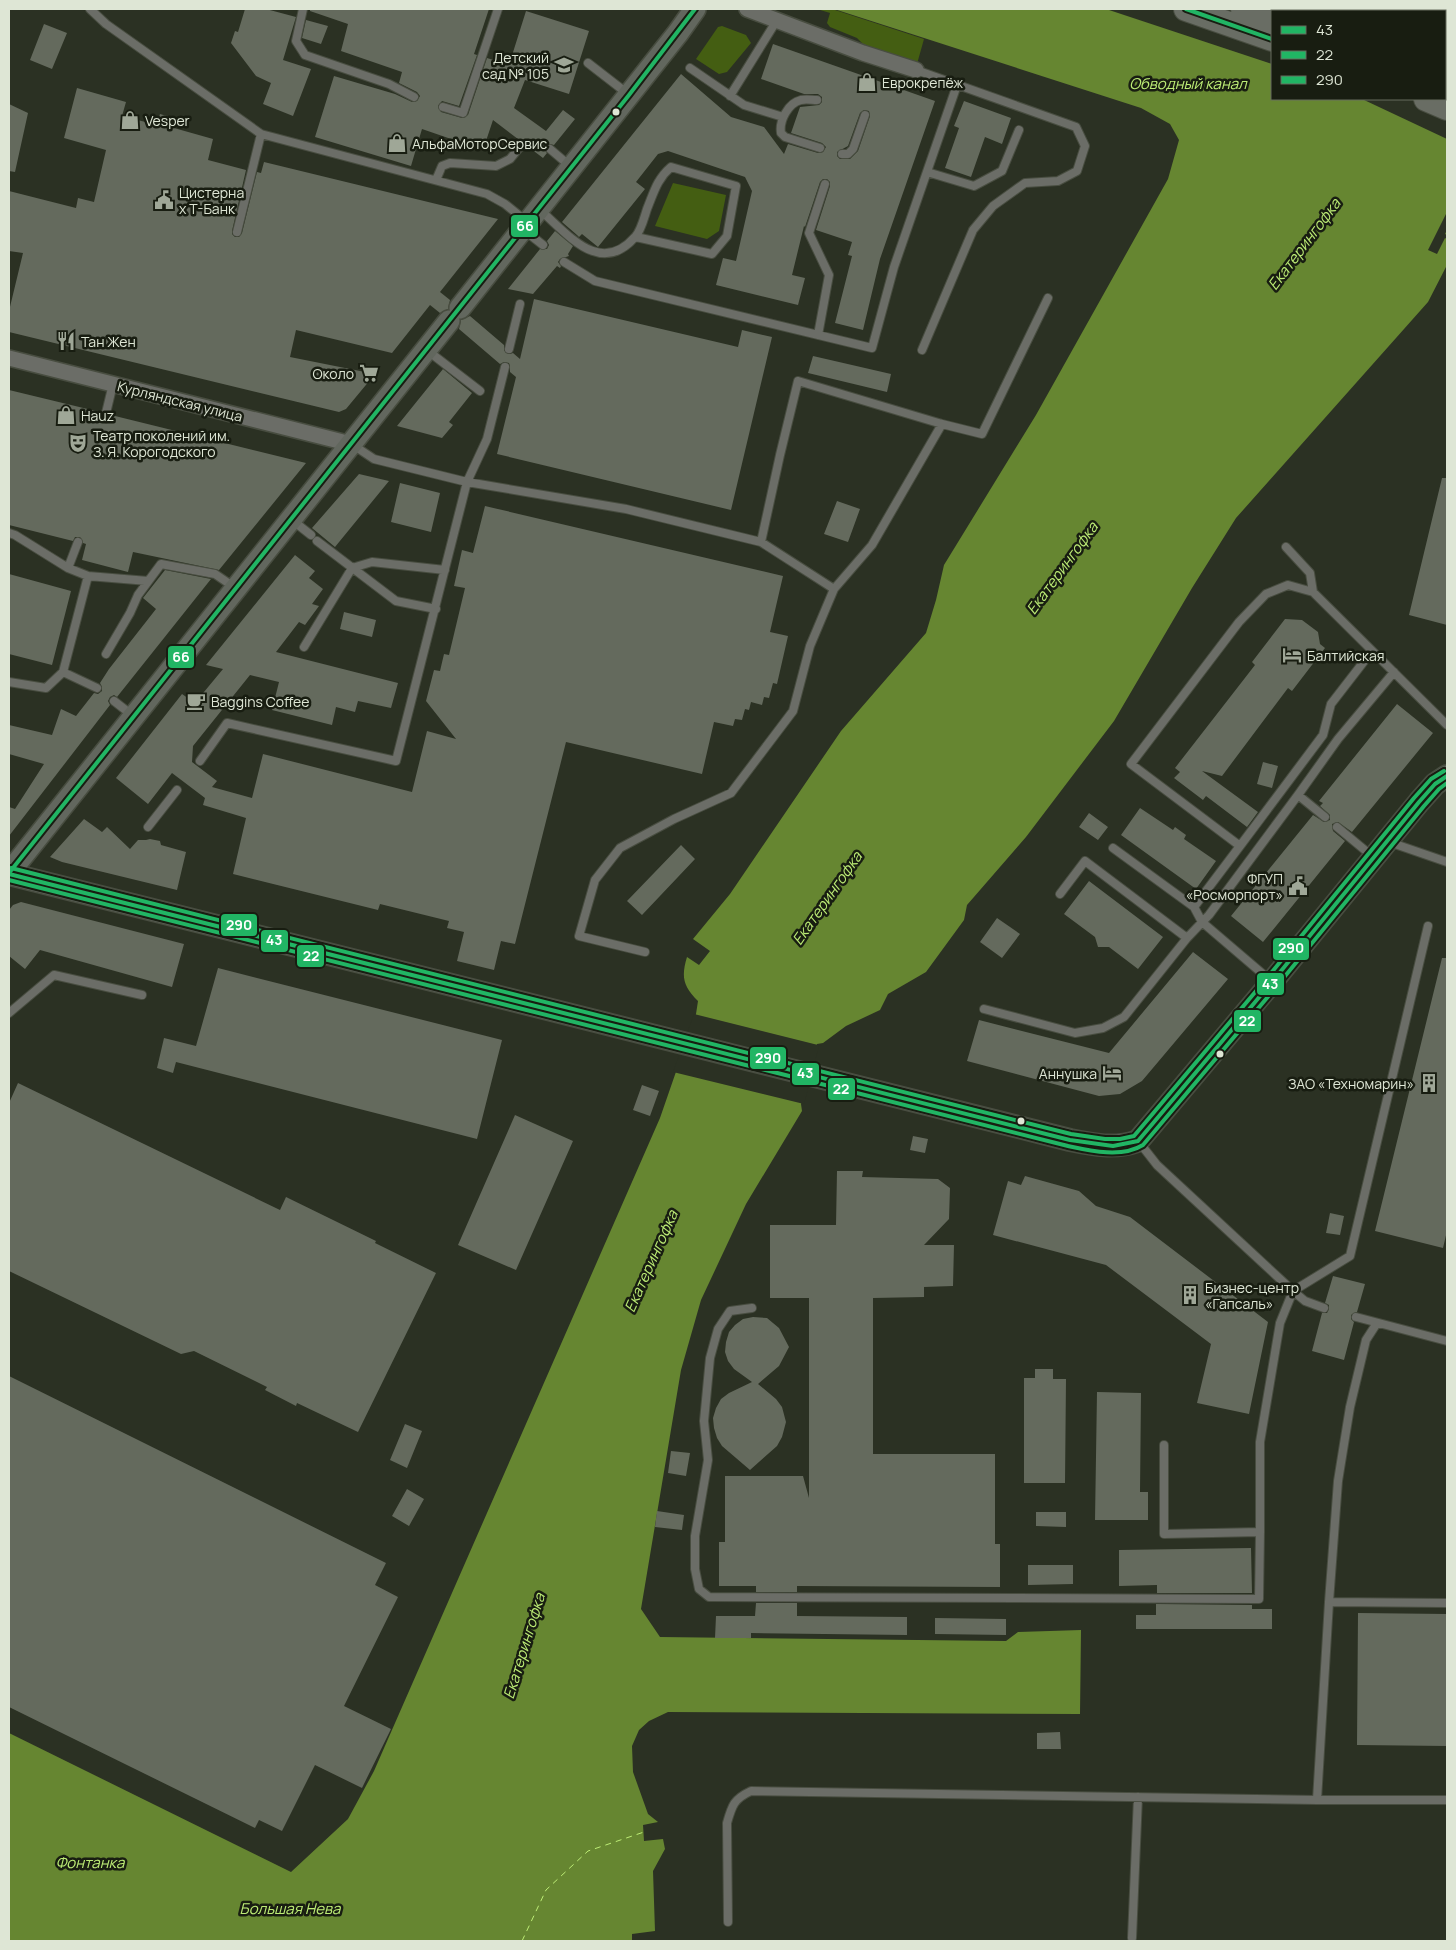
<svg xmlns="http://www.w3.org/2000/svg" width="1456" height="1950" font-family="Manrope,sans-serif">
	<style>
		.green { fill: #445e12 }
		.water { fill: #668631 }
		.pier { fill: #2b3123 }
		.lines { fill: none; stroke-linecap: round; stroke-linejoin: round }
		.ferry { stroke: #bded76; stroke-width: 1; stroke-dasharray: 6 5; stroke-linecap: butt }
		.building { fill: #646a5d; fill-rule: evenodd }
		.lane-casing { stroke: #484d40; stroke-width: 10 }
		.street-casing { stroke: #484d40; stroke-width: 18 }
		.secondary-casing { stroke: #484d40; stroke-width: 24 }
		.primary-casing { stroke: #484d40; stroke-width: 26 }
		.lane { stroke: #6b6d67; stroke-width: 8 }
		.street { stroke: #6b6d67; stroke-width: 15 }
		.secondary { stroke: #62675e; stroke-width: 21 }
		.primary { stroke: #696d64; stroke-width: 24 }
		.bus-1-casing { stroke: #181d11; stroke-width: 8 }
		.bus-2-casing { stroke: #181d11; stroke-width: 8 }
		.bus-3-casing { stroke: #181d11; stroke-width: 8 }
		.bus-4-casing { stroke: #181d11; stroke-width: 8 }
		.bus-1 { stroke: #21b564; stroke-width: 4 }
		.bus-2 { stroke: #21b564; stroke-width: 4 }
		.bus-3 { stroke: #21b564; stroke-width: 4 }
		.bus-4 { stroke: #21b564; stroke-width: 4 }
		.bus-dot { fill: #dee6d5; stroke: #181d11; stroke-width: 2 }
		.labels { text-anchor: middle; dominant-baseline: central; stroke-width: 5; stroke-linejoin: round; paint-order: stroke }
		.poi-label { font-size: 14px; fill: #dee6d5; stroke: #181d11; text-anchor: start }
		.street-label { font-size: 14px; fill: #dee6d5; stroke: #181d11 }
		.water-label { font-size: 15px; font-style: italic; fill: #bded76; stroke: #181d11 }
		.line-badge { stroke: #181d11; stroke-width: 2 }
		.badge-label { font-size: 14px; text-anchor: middle; font-weight: bold; fill: #fff }
	</style>
	<rect width="100%" height="100%" fill="#2b3123"/>
	<path class="green" d="M817,9H832L924,39L917,64L865,46L857,38L830,27L827,23L830,13Z
		M722,26L746,35L751,43L727,72L719,74L696,59L718,27Z
		M673,183L726,195L719,231L707,239L655,226Z"/>
	<path class="water" d="M834,9H1106L1272,64V99H1445V11H1385L1386,9H1447V265L1428,302L1236,518L1192,588L1114,721L1026,837L967,905L964,920L926,972L888,994L880,1010L846,1026L823,1043L817,1044L801,1104L802,1111L746,1204L701,1300L681,1370L641,1609L660,1637L1006,1641L1018,1632L1081,1630L1080,1714L668,1712L649,1721L639,1730L632,1746L633,1772L648,1814L658,1822L643,1825L644,1841L663,1839L665,1849L653,1871L655,1931L632,1934V1941H9V1733L291,1872L348,1819L374,1771L660,1118L696,1014L698,1001C683,986 681,977 687,957L699,965L710,951L693,939L730,894L841,731L926,633L936,600L944,565L1036,415L1168,179L1179,140L1170,124L1141,108Z"/>
	<path class="pier" d="M1445,52L1447,54V139L1362,99H1445Z
		M1447,212V230L1445,234L1447,235V239L1445,238L1437,254L1428,250Z
		M694,1014L822,1046H819L804,1104L673,1072Z"/>
	<g class="lines">
		<path class="ferry" d="M522,1941L546,1890L588,1851L644,1832"/>
	</g>
	<path class="building" d="M245,9H266L296,17L283,60L311,69L293,116L263,104L271,83L256,76L231,43L235,31L238,32Z
		M310,9H489L474,54L477,55L459,106L442,101L438,106L441,112L462,118L468,115L487,58L509,65L526,11L589,31L569,94L525,80L514,108L546,131L563,110L575,119L554,145L549,144L545,146V150L547,153L543,158L493,120L483,150L422,129L411,166L315,137L334,76L395,94L412,102L417,101L420,96L417,92L399,83L402,72L341,51L348,24L310,11Z
		M306,20L328,26L321,44L302,38Z
		M44,24L67,33L52,69L30,60Z
		M773,44L935,101L880,259L863,330L835,323L852,256L848,255L852,242L816,230L830,186V182L827,179H823L820,182L805,227L804,226L792,275L805,278L798,305L716,285L723,258L736,261L752,191L745,177L668,151L658,154L636,182L645,189L598,247L582,234L579,237L577,235L562,222L681,74L731,117L764,127L784,154L788,144L818,153L823,152L826,147L822,143L791,133L800,107L819,105L822,102V97L818,94H804L761,79ZM864,110L869,111L870,116L858,151L850,159H840L837,156V152L848,146L860,113Z
		M77,88L126,102L122,116L157,125L160,114L177,119L174,128L213,139L208,160L246,170L232,231V234L235,237H239L242,233L257,172L261,173L264,162L498,219L440,292L450,300L448,309L440,313L430,305L392,353L296,330L290,357L375,374L346,409L339,412L9,332V311L23,253L9,251V191L76,208L78,198L94,202L106,150L64,138Z
		M964,101L1011,118L1002,144L985,137L971,177L945,168L959,128L954,126Z
		M9,104L28,113L15,172L9,171Z
		M555,231L573,246L568,254L569,256L560,259L558,262L561,266L560,268L557,266L533,294L508,289L540,249H547L549,245L547,241Z
		M534,299L738,347L742,330L772,337L731,510L497,454L516,377L510,372V366L509,363L504,362L500,364L459,329L461,320L470,316L504,345V350L506,353L510,354L513,353L520,359Z
		M813,356L891,374L887,392L808,373Z
		M443,369L472,393L449,422L453,425L442,438L397,426Z
		M9,390L100,412L102,417L105,419L111,415L306,463L219,570L133,552L128,572L82,560L86,544L83,543L80,537H75L73,541L9,525Z
		M359,474L389,481L335,547L312,528Z
		M1442,478H1447V625L1409,615Z
		M400,483L440,493L431,532L391,522Z
		M837,501L860,509L848,542L824,534Z
		M485,506L783,576L770,632L788,636L777,684L773,683L769,698L764,697L762,705L751,702L749,710L745,709L742,720L735,719L733,726L714,722L702,774L566,742L515,944L501,941L494,970L457,961L464,932L447,928L449,921L380,904L378,910L233,874L246,818L203,805L205,798L172,773L148,804L116,778L182,694L192,701L196,696L199,698L223,669L206,665L295,555L315,571L309,578L323,589L312,604L319,606L305,625L299,622L276,652L398,683L391,708L358,701L355,712L336,707L332,725L272,710L279,682L250,675L193,746L192,762L217,781L212,787L252,798L263,754L412,792L427,731L456,739L426,701L434,670L440,671L444,654L449,655L465,588L454,586L462,550L473,553Z
		M165,570L211,579L117,697L114,695L110,697L108,701L110,705L9,836V807L15,809L44,764L9,754V725L52,735L61,709L76,716L94,693L98,694L102,691V687L100,683L109,669L156,609L143,598Z
		M9,574L71,591L52,665L9,654Z
		M344,612L376,620L372,637L340,629Z
		M1285,619L1302,620L1318,632L1320,644L1325,648L1292,691L1288,688L1222,776L1202,771L1258,812L1247,827L1206,796L1203,800L1174,778L1180,772L1175,768L1255,665L1252,662Z
		M1397,704L1433,733L1352,832L1338,822L1332,824L1333,831L1345,841L1263,942L1231,916L1313,815L1324,822L1330,820V815L1320,806L1323,803L1319,801Z
		M1263,762L1278,766L1272,788L1257,784Z
		M1140,808L1173,830L1175,827L1186,835L1184,839L1216,861L1196,889L1121,835Z
		M1089,813L1108,827L1098,840L1079,827Z
		M84,819L102,832L107,827L130,849L138,840H146L150,839L160,841L161,845L186,852L177,890L62,862L50,857Z
		M681,845L695,859L642,915L627,901Z
		M1089,881L1163,937L1138,969L1109,947H1098L1095,937L1064,914Z
		M21,902L184,944L172,987L40,950L25,969L9,956V910L13,905Z
		M997,918L1020,934L1002,958L980,942Z
		M1193,952L1228,979L1142,1081L1120,1094L1099,1096L967,1061L979,1020L1109,1053Z
		M1442,958H1447V1231L1443,1248L1375,1231Z
		M218,968L502,1040L477,1139L176,1062L173,1073L157,1068L164,1038L196,1046Z
		M18,1083L280,1210L286,1197L376,1241L375,1243L436,1273L358,1432L297,1403L296,1406L265,1390L267,1387L194,1351L181,1354L9,1271V1103Z
		M642,1085L659,1091L650,1116L633,1110Z
		M515,1115L573,1141L516,1270L458,1245Z
		M913,1136L928,1139L925,1153L910,1150Z
		M837,1171H863L862,1177L938,1179L950,1188L949,1219L924,1245H954L953,1286L924,1287V1297L873,1298V1454H995V1544H1000V1587L797,1586V1592H756V1586H719V1542H725V1476H803L809,1498V1298H770V1225H836Z
		M1025,1176L1079,1191L1096,1206L1130,1217L1268,1322L1249,1414L1197,1403L1211,1344L1106,1265L993,1235L1008,1181L1021,1185Z
		M1330,1213L1344,1216L1340,1235L1326,1233Z
		M1333,1276L1365,1284L1357,1312L1351,1315V1319L1354,1322L1344,1360L1312,1351L1322,1313H1327L1329,1309V1305L1325,1303Z
		M753,1317L767,1318L779,1328L789,1347L779,1366L758,1384L776,1399L782,1407L786,1422L782,1437L777,1446L750,1470L722,1446L717,1438L714,1428L713,1418L716,1408L721,1399L729,1393L752,1382L734,1369L728,1361L725,1352L726,1342L729,1332L735,1325L743,1319Z
		M1035,1369H1053V1379H1066L1065,1483H1024V1378H1035Z
		M9,1376L386,1563L375,1585L398,1597L344,1706L391,1729L362,1788L315,1765L282,1831L259,1820L255,1828L9,1707Z
		M1097,1392L1141,1393L1140,1492H1148V1520H1095Z
		M405,1424L422,1431L407,1468L390,1460Z
		M671,1451L690,1453L686,1476L668,1473Z
		M407,1489L424,1499L409,1526L392,1516Z
		M657,1511L684,1515L682,1530L655,1527Z
		M1036,1512H1066V1527L1036,1526Z
		M1251,1548L1252,1593H1157V1585L1119,1586V1550Z
		M1028,1565H1073V1584L1028,1585Z
		M756,1603H797V1616L907,1617V1635L751,1633V1638H715L716,1616H755Z
		M1156,1604L1252,1605V1609H1272V1629H1136V1615H1156Z
		M1358,1613L1447,1614V1746L1357,1745Z
		M935,1618L1006,1619V1635L935,1634Z
		M1060,1732L1061,1749H1037V1733Z"/>
	<g class="lines">
		<g class="lane-casing">
			<path id="lane" d="M90,9L106,24L261,134L487,194L505,204L526,221
				M303,9L296,41L305,55L389,84L414,97
				M588,63L628,94
				M690,68L744,105L783,117
				M916,70L1076,127L1085,146L1077,171L1058,181L1025,183L993,206L973,230L922,350
				M730,96L777,20
				M817,100C812,100 806,99 801,100C788,103 779,121 781,133L785,137L820,148
				M443,107L463,113L498,9
				M550,149L570,166
				M842,154H848L853,149L865,115
				M927,172L974,186L1002,171L1019,130
				M436,180L442,166L450,163L496,166L510,159L519,148
				M540,210C568,234 600,277 635,237C641,231 644,218 647,209C654,192 657,179 671,167L736,186L727,236L712,254L636,237
				M524,230L543,245
				M237,232L261,134
				M564,262L595,281L872,348L894,267L957,85
				M818,335L829,275L809,233L825,184
				M509,349L520,304
				M428,351L480,391
				M106,413L113,384
				M353,445L374,459L467,482L626,509L761,542L834,589L810,646L793,711L731,793L674,819L620,848L595,880L579,936L645,952
				M292,520L311,535
				M9,533L15,535L68,568L88,576L148,581
				M317,541L396,601L436,609
				M761,542L780,455L798,381L942,424L982,434L1048,298
				M1286,547L1310,573L1313,592
				M68,568L78,542
				M88,576L63,672L97,688
				M834,589L872,545L942,424
				M304,647L352,568L372,562L445,570
				M106,654L130,613L138,595L161,564L215,574L234,587
				M9,682L46,688L63,672
				M114,701L132,715
				M200,761L227,723L396,761L467,482L487,439L505,367
				M1298,795L1325,817
				M148,827L177,790
				M1337,827L1372,856
				M1389,842L1447,862
				M1240,846L1323,735L1331,704L1372,651
				M1113,848L1194,907L1202,922L1271,981
				M1060,894L1085,861L1187,938
				M1194,907L1240,846L1131,764L1239,622L1266,594L1288,585L1313,592L1447,725
				M984,1009L1075,1033L1103,1028L1124,1017L1187,938L1209,915L1298,795L1338,739L1394,672
				M9,1013L54,975L142,995
				M1139,1142L1157,1165L1293,1291L1305,1301L1324,1308
				M752,1308L730,1311L718,1329L710,1358L704,1421L708,1460L695,1536V1569L699,1589L709,1597L1259,1599L1260,1532
				M1356,1317L1447,1341
				M1164,1445V1534L1260,1532V1442L1280,1323L1293,1291L1350,1256L1428,926
				M1329,1602L1447,1603
				M1317,1800H1447
				M728,1922L727,1823C732,1805 734,1799 751,1791L1317,1800L1329,1602L1338,1481L1350,1407L1366,1340L1377,1323
				M1132,1938L1138,1797"/>
		</g>
		<g class="street-casing">
			<path id="street" d="M747,9L863,53L916,70
				M9,358L351,444"/>
		</g>
		<g class="secondary-casing">
			<path id="secondary" d="M460,308L678,33L695,9
				M9,873L449,321
				M9,874L1070,1140C1094,1145 1115,1149 1138,1141L1272,982L1419,802L1435,784L1447,776"/>
		</g>
		<g class="primary-casing">
			<path id="primary" d="M1186,9L1272,39
				M1243,9L1272,19
				M1445,85L1447,86
				M1426,99L1447,108"/>
		</g>
		<use href="#lane" class="lane"/>
		<use href="#street" class="street"/>
		<use href="#secondary" class="secondary"/>
		<use href="#primary" class="primary"/>
		<g class="bus-1-casing">
			<path id="bus-1" d="M9,874L1070,1140L1113,1146L1138,1141L1272,982L1419,802L1435,784L1447,776"/>
		</g>
		<g class="bus-2-casing">
			<path id="bus-2" d="M9,880L1068,1146C1091,1151 1122,1158 1143,1145L1277,986L1424,806L1439,789L1447,783"/>
		</g>
		<g class="bus-3-casing">
			<path id="bus-3" d="M11,868L1071,1134L1105,1139H1120L1134,1136L1267,978L1414,798L1431,779L1444,771"/>
		</g>
		<g class="bus-4-casing">
			<path id="bus-4" d="M1186,9L1272,39
				M9,873L629,95L695,9"/>
		</g>
		<use href="#bus-1" class="bus-1"/>
		<use href="#bus-2" class="bus-2"/>
		<use href="#bus-3" class="bus-3"/>
		<use href="#bus-4" class="bus-4"/>
	</g>
	<defs>
		<g id="school-bare" transform="scale(1.5)"><path d="M0-5L7-2L0 1L-7-2ZM-4 1L0 2.5L4 1V4Q0 6-4 4Z" fill="#9fa797" stroke="#181d11" stroke-width="2.5" paint-order="stroke"/></g>
		<g id="shop-bare" transform="scale(1.5)"><path d="M-5-2.5h2.3a2.7 3.5 0 0 1 5.4 0H5L5.5 6h-11ZM-1.5-2.5h3a1.5 2.3 0 0 0-3 0Z" fill="#9fa797" stroke="#181d11" stroke-width="2.5" paint-order="stroke"/></g>
		<g id="civic-bare" transform="scale(1.5)"><path d="M-.6-6.5H3V-4.5H.6V-3L4-1V1h2V6H-6V1h2V-1L-.6-3ZM-1.2 2.5V6h2.4V2.5Z" fill="#9fa797" stroke="#181d11" stroke-width="2.5" paint-order="stroke"/></g>
		<g id="restaurant-bare" transform="scale(1.5)"><path d="M-5-6h1v4h1v-4h1v4h1v-4h1v5L-1.5 .5V6h-2V.5L-5-1ZM5-6V6H3V1.5H1.5Q1.5-4 5-6Z" fill="#9fa797" stroke="#181d11" stroke-width="2.5" paint-order="stroke"/></g>
		<g id="supermarket-bare" transform="scale(1.5)"><path d="M-6-5.5h2.5l.6 2H6L4.5 2H-2.5L-4.4-4H-6ZM-1.5 3.2a1.3 1.3 0 1 0 .1 0ZM3 3.2a1.3 1.3 0 1 0 .1 0Z" fill="#9fa797" stroke="#181d11" stroke-width="2.5" paint-order="stroke"/></g>
		<g id="theatre-bare" transform="scale(1.5)"><path d="M-5-5.5Q0-4 5-5.5V0Q5 5 0 6Q-5 5-5 0ZM-3.3-2.5H-1v1.5H-3.3ZM1-2.5H3.3v1.5H1ZM-2.8 1Q0 5.5 2.8 1Z" fill="#9fa797" stroke="#181d11" stroke-width="2.5" paint-order="stroke"/></g>
		<g id="hotel-bare" transform="scale(1.5)"><path d="M-6-4.5h1.5V1H6V5H4.5V3h-9V5H-6ZM-4 0a1.8 1.8 0 1 1 3.6 0ZM.5 0V-2.5h3Q6-2.5 6 0Z" fill="#9fa797" stroke="#181d11" stroke-width="2.5" paint-order="stroke"/></g>
		<g id="cafe-bare" transform="scale(1.5)"><path d="M-5.5-4.5H6V0H3Q3 3.5 0 3.5H-2.5Q-5.5 3.5-5.5 0ZM3-3.2v2h1.7v-2ZM-6 4.5H4V6H-6Z" fill="#9fa797" stroke="#181d11" stroke-width="2.5" paint-order="stroke"/></g>
		<g id="building-bare" transform="scale(1.5)"><path d="M-4-6H4V6H1V3H-1V6H-4ZM-2.5-4.3h1.7v1.8h-1.7ZM.8-4.3h1.7v1.8H.8ZM-2.5-1h1.7V.8h-1.7ZM.8-1h1.7V.8H.8Z" fill="#9fa797" stroke="#181d11" stroke-width="2.5" paint-order="stroke"/></g>
	</defs>
	<g fill-rule="evenodd">
		<use href="#school-bare" x="564" y="65"/>
		<use href="#shop-bare" x="867" y="82"/>
		<use href="#shop-bare" x="130" y="120"/>
		<use href="#shop-bare" x="397" y="143"/>
		<use href="#civic-bare" x="164" y="200"/>
		<use href="#restaurant-bare" x="66" y="341"/>
		<use href="#supermarket-bare" x="369" y="373"/>
		<use href="#shop-bare" x="66" y="415"/>
		<use href="#theatre-bare" x="78" y="443"/>
		<use href="#hotel-bare" x="1292" y="655"/>
		<use href="#cafe-bare" x="196" y="701"/>
		<use href="#civic-bare" x="1298" y="886"/>
		<use href="#hotel-bare" x="1112" y="1073"/>
		<use href="#building-bare" x="1429" y="1083"/>
		<use href="#building-bare" x="1190" y="1295"/>
	</g>
	<g class="bus-dot">
		<circle cx="616" cy="112" r="4.5"/>
		<circle cx="1220" cy="1054" r="4.5"/>
		<circle cx="1021" cy="1121" r="4.5"/>
	</g>
	<g class="labels">
		<g class="poi-label">
			<text x="549" y="57" text-anchor="end">Детский<tspan x="549" dy="16">сад № 105</tspan></text>
			<text x="882" y="82">Еврокрепёж</text>
			<text x="145" y="120">Vesper</text>
			<text x="412" y="143">АльфаМоторСервис</text>
			<text x="179" y="192">Цистерна<tspan x="179" dy="16">х Т-Банк</tspan></text>
			<text x="81" y="341">Тан Жен</text>
			<text x="354" y="373" text-anchor="end">Около</text>
			<text x="81" y="415">Hauz</text>
			<text x="93" y="435">Театр поколений им.<tspan x="93" dy="16">З. Я. Корогодского</tspan></text>
			<text x="1307" y="655">Балтийская</text>
			<text x="211" y="701">Baggins Coffee</text>
			<text x="1283" y="878" text-anchor="end">ФГУП<tspan x="1283" dy="16">«Росморпорт»</tspan></text>
			<text x="1097" y="1073" text-anchor="end">Аннушка</text>
			<text x="1414" y="1083" text-anchor="end">ЗАО «Техномарин»</text>
			<text x="1205" y="1287">Бизнес-центр<tspan x="1205" dy="16">«Гапсаль»</tspan></text>
		</g>
		<g class="street-label">
			<text transform="translate(180 401) rotate(14)">Курляндская улица</text>
		</g>
		<g class="water-label">
			<text x="1188" y="83">Обводный канал</text>
			<text transform="translate(1304 244) rotate(-53)">Екатерингофка</text>
			<text transform="translate(1062 568) rotate(-54)">Екатерингофка</text>
			<text transform="translate(827 898) rotate(-55)">Екатерингофка</text>
			<text transform="translate(651 1261) rotate(-66)">Екатерингофка</text>
			<text transform="translate(524 1646) rotate(-73)">Екатерингофка</text>
			<text x="90" y="1862">Фонтанка</text>
			<text x="290" y="1908">Большая Нева</text>
		</g>
	</g>
	<g class="line-badge">
		<rect x="510" y="214" width="29" height="24" rx="5" fill="#21b564"/>
		<rect x="167" y="645" width="28" height="24" rx="5" fill="#21b564"/>
		<rect x="220" y="913" width="38" height="24" rx="5" fill="#21b564"/>
		<rect x="260" y="929" width="29" height="24" rx="5" fill="#21b564"/>
		<rect x="1272" y="937" width="38" height="24" rx="5" fill="#21b564"/>
		<rect x="296" y="944" width="29" height="24" rx="5" fill="#21b564"/>
		<rect x="1256" y="972" width="29" height="24" rx="5" fill="#21b564"/>
		<rect x="1233" y="1009" width="29" height="24" rx="5" fill="#21b564"/>
		<rect x="749" y="1046" width="38" height="24" rx="5" fill="#21b564"/>
		<rect x="791" y="1062" width="29" height="24" rx="5" fill="#21b564"/>
		<rect x="827" y="1077" width="29" height="24" rx="5" fill="#21b564"/>
	</g>
	<g class="badge-label">
		<text x="525" y="231">66</text>
		<text x="181" y="662">66</text>
		<text x="239" y="930">290</text>
		<text x="274" y="945">43</text>
		<text x="1291" y="953">290</text>
		<text x="311" y="961">22</text>
		<text x="1270" y="989">43</text>
		<text x="1247" y="1026">22</text>
		<text x="768" y="1063">290</text>
		<text x="805" y="1078">43</text>
		<text x="841" y="1094">22</text>
	</g>
	<rect width="1456" height="1950" fill="none" stroke="#dee6d5" stroke-width="20"/>
	<rect x="1271" y="10" width="175" height="90" fill="#181d11" stroke="#676d5f"/>
	<rect x="1281" y="26" width="25" height="8" fill="#21b564" stroke="#676d5f"/>
	<text x="1316" y="35" font-size="15" fill="#dee6d5">43</text>
	<rect x="1281" y="51" width="25" height="8" fill="#21b564" stroke="#676d5f"/>
	<text x="1316" y="60" font-size="15" fill="#dee6d5">22</text>
	<rect x="1281" y="76" width="25" height="8" fill="#21b564" stroke="#676d5f"/>
	<text x="1316" y="85" font-size="15" fill="#dee6d5">290</text>
</svg>
